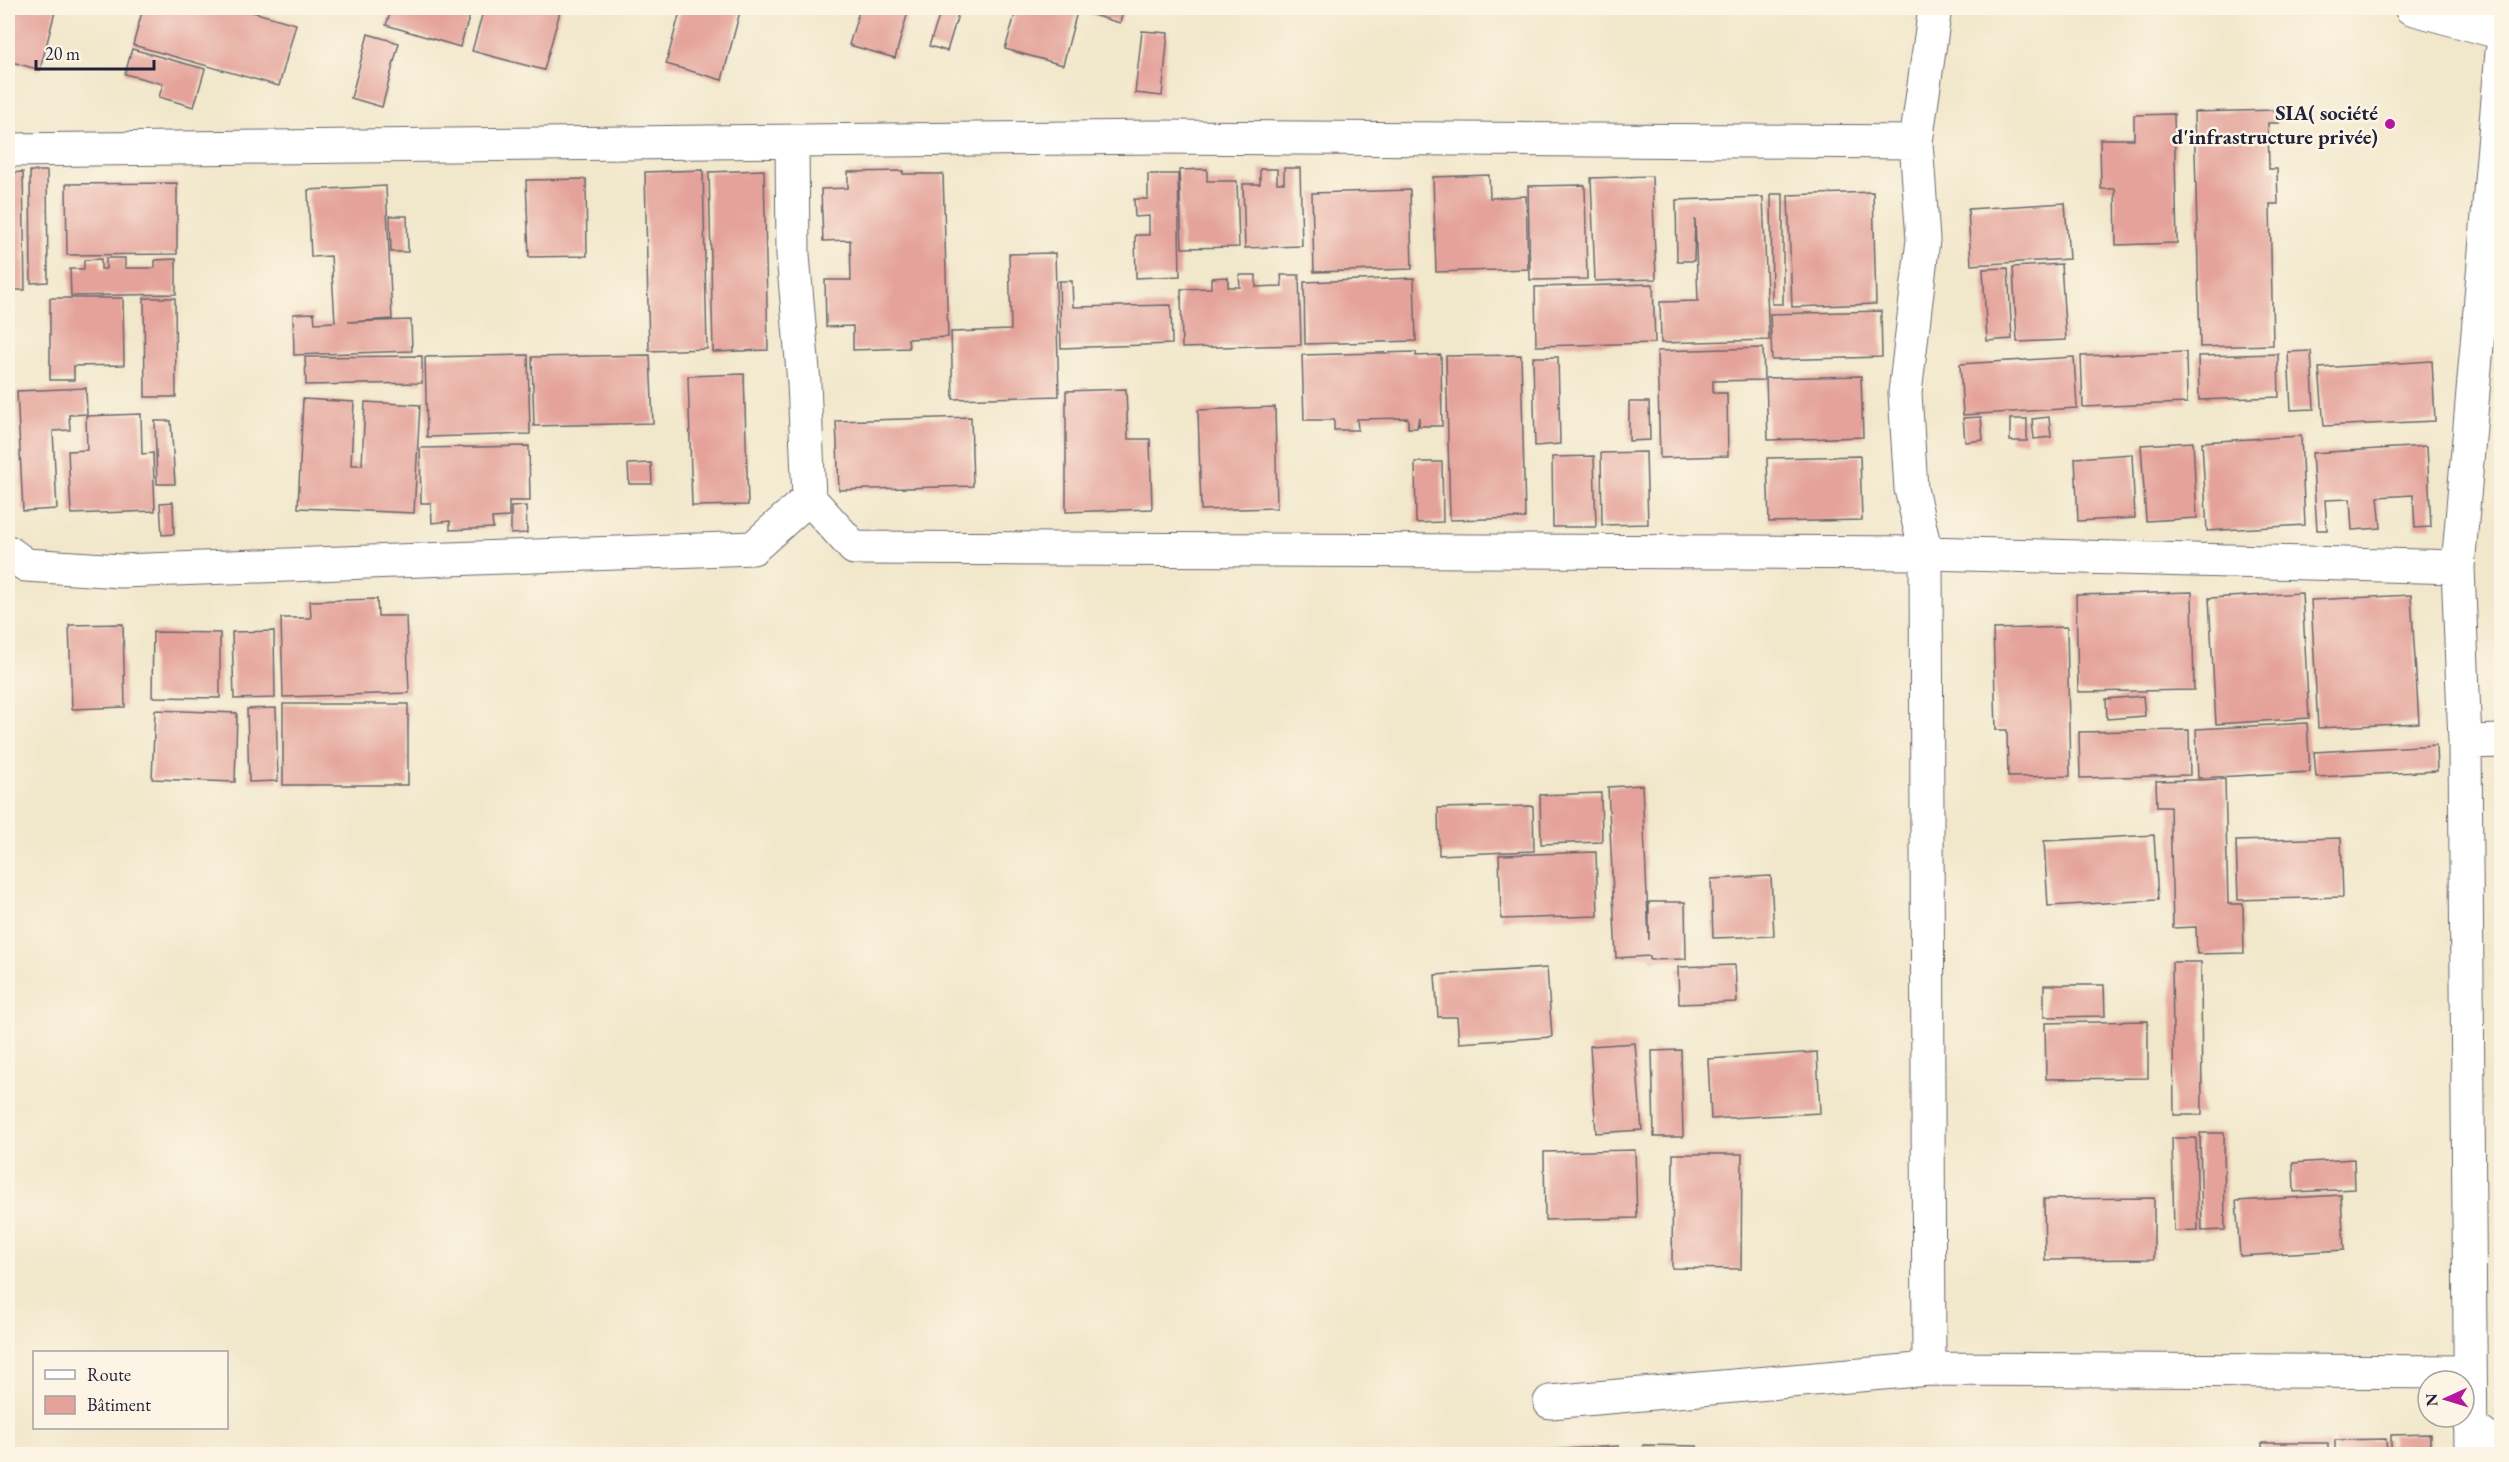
<svg xmlns="http://www.w3.org/2000/svg" width="2509" height="1462" font-family="'EB Garamond',serif">
	<style>
		.building { fill: #e4a29a }
		.lines { fill: none; stroke-linecap: round; stroke-linejoin: round }
		.minor-casing { stroke: #6a676d; stroke-width: 35 }
		.major-casing { stroke: #6a676d; stroke-width: 35 }
		.minor { stroke: #fff; stroke-width: 33 }
		.major { stroke: #fff; stroke-width: 33 }
		.poi-dot { fill: #b5179e; stroke: #fcf5e5; stroke-width: 2 }
		.labels { text-anchor: middle; dominant-baseline: central; stroke-width: 5; stroke-linejoin: round; paint-order: stroke }
		.poi-label { font-size: 21px; font-weight: bold; fill: #22223b; stroke: #fcf5e5; text-anchor: end }
	</style>
	<rect width="100%" height="100%" fill="#fcf5e5"/>
	<filter id="ink" filterUnits="userSpaceOnUse"><feTurbulence type="fractalNoise" baseFrequency=".0167" numOctaves="2"/><feDisplacementMap in="SourceGraphic" scale="12" xChannelSelector="R" yChannelSelector="G"/><feConvolveMatrix kernelMatrix="1 2 1 2 8 2 1 2 1" color-interpolation-filters="sRGB"/></filter>
	<filter id="wash" filterUnits="userSpaceOnUse"><feTurbulence type="fractalNoise" baseFrequency=".008" numOctaves="4" result="noise"/><feDisplacementMap in="SourceGraphic" scale="24" xChannelSelector="R" yChannelSelector="G"/><feGaussianBlur stdDeviation="1.35" result="paint"/><feColorMatrix in="noise" values="0 0 0 0 0 0 0 0 0 0 0 0 0 0 0 0 0 1.4 0 .05"/><feComposite in="paint" operator="in"/></filter>
	<g filter="url(#wash)">
		<rect width="100%" height="100%" fill="#f1e7cb"/>
		<g id="blocks">
			<path class="building" d="M8,8H56L40,70L8,61Z
				M143,8H238L296,24L279,86L133,45Z
				M392,8H472L460,47L386,25Z
				M484,8H561L544,70L472,51Z
				M681,8H741L722,80L666,64Z
				M860,8H909L895,58L849,45Z
				M942,8L959,11L947,51L929,46Z
				M1017,8H1078L1063,65L1005,49Z
				M1084,8H1124L1120,23L1083,12Z
				M1142,31L1168,33L1162,96L1135,93Z
				M368,34L399,43L382,107L351,98Z
				M132,49L205,69L194,107L159,97L163,84L125,74Z
				M2278,110L2279,123H2268L2269,169H2277L2278,204H2270L2273,345L2200,347L2194,112Z
				M2174,114L2177,243L2116,245L2115,189H2101L2100,139H2134V115Z
				M1284,168H1300L1302,246L1245,248L1243,184H1260V169H1277V183H1284Z
				M1207,169V181H1237L1239,247L1182,248L1179,170Z
				M703,170L707,349L649,351L645,172Z
				M764,170L768,350L713,352L709,172Z
				M30,171H47L48,282L31,283Z
				M903,171V174H943L948,337L908,339L909,348L853,350V326L826,327L825,280H851L850,240L823,241L821,189L848,188V172Z
				M23,172L25,290H8V173Z
				M1148,174H1178L1180,276L1136,278L1135,235H1149V216L1135,217L1134,199H1148Z
				M1489,175L1490,198L1526,196L1528,269L1436,272L1433,177Z
				M1652,176L1656,279L1595,281L1591,178Z
				M586,179L587,256L529,257L526,180Z
				M177,183V254L67,255L66,184Z
				M1585,185L1587,279L1530,280L1528,186Z
				M386,186L392,319L348,322L411,320L412,351L294,355L293,314L314,313L315,323L335,322L331,256L311,257L308,190Z
				M1410,190L1412,269L1314,272L1312,193Z
				M1873,192L1876,304L1792,307L1788,195Z
				M1771,194H1783V304H1772Z
				M1763,197L1769,340L1661,343L1660,302L1698,301L1695,219L1694,261H1677L1676,200Z
				M2065,203L2069,259L1971,265L1968,209Z
				M390,216H407L408,252H391Z
				M1055,253L1059,396L953,399L951,332L1011,330L1009,254Z
				M106,258H125V268H155V260L176,259V294L71,296L70,269H84V260L101,259V269H106Z
				M2061,264L2066,340L2017,342L2013,267Z
				M2008,268L2012,339L1987,341L1983,269Z
				M1239,275H1256V287L1282,286L1281,275H1299L1301,345L1182,348L1181,289L1211,288V278L1228,277V287H1240Z
				M1414,278L1416,341L1305,344L1304,282Z
				M1059,281H1072L1073,307L1171,305L1172,344L1061,348Z
				M1653,284L1655,343L1536,346L1535,287Z
				M50,298H123L124,365L74,366V380H50Z
				M144,298H175L176,397H145Z
				M1881,311L1882,357L1772,360L1770,314Z
				M1763,348L1764,380L1713,381V393H1727L1728,456L1660,458L1657,351Z
				M2311,351L2314,409L2291,410L2288,352Z
				M1416,352V356L1441,355L1442,426H1419V417L1417,428H1408V418L1357,419L1358,430H1334V420H1304L1302,355Z
				M2186,352L2187,403L2083,407L2081,356Z
				M2278,354L2279,397L2199,400L2198,356Z
				M528,355L530,434L427,437L425,357Z
				M650,355L653,423L534,426L532,357Z
				M1521,355L1525,518L1450,520L1446,356Z
				M422,356V383L306,385L305,357Z
				M1533,357H1558L1560,444L1535,446Z
				M2074,357L2077,408L1963,415L1960,364Z
				M2432,361L2435,421L2324,426L2319,368Z
				M744,374L748,505L692,506L688,376Z
				M1861,376L1863,437L1768,440L1766,378Z
				M86,388L87,414L69,415L70,430L53,431L57,509L23,511L17,391Z
				M1126,389L1128,439H1150L1152,509L1066,512V391Z
				M303,399L354,402L351,465H362L365,402L420,405L414,513L298,508Z
				M1629,402H1649L1650,440L1629,441Z
				M1275,407L1277,508L1201,510L1198,410Z
				M141,414L142,454L153,453L155,511L71,514L68,451L87,450L86,416Z
				M971,417L973,486L839,490L836,421Z
				M1981,417L1983,440L1965,442L1963,418Z
				M2049,417L2051,437L2034,439L2032,419Z
				M2010,419H2027V441H2010Z
				M155,421H171L175,484H157Z
				M2301,436L2305,525L2207,531L2202,442Z
				M2193,442L2197,518L2146,521L2141,445Z
				M529,446L530,501H509V517L492,518L493,528L450,530V521L432,523L431,503H421L420,448Z
				M2427,446L2431,527L2415,528L2413,495L2378,497L2381,528L2352,530L2350,499L2325,500L2327,530H2317L2312,453Z
				M1646,452L1648,524L1602,525L1601,453Z
				M2132,454L2135,518L2078,521L2075,458Z
				M1594,456L1596,527H1553L1552,457Z
				M1860,456L1862,520L1769,522L1767,458Z
				M1415,462H1442L1443,522L1416,523Z
				M651,463L652,484H629L628,464Z
				M173,502L174,534L162,535L160,503Z
				M526,506L527,533L511,534V507Z
				M2192,592L2194,690L2078,692L2076,595Z
				M2302,593L2309,718L2216,724L2209,598Z
				M2411,595L2419,723L2318,728L2311,600Z
				M377,599L378,616H406L409,693L283,697L281,618H311L310,601Z
				M123,624L125,707L72,709L69,625Z
				M2067,627L2070,776L2008,777L2007,730H1996L1993,629Z
				M274,631L275,698L234,699L232,632Z
				M153,632L220,633V698L152,697Z
				M2143,696L2145,716L2107,719L2106,699Z
				M283,704H408V785H283Z
				M276,708L278,781L249,782L247,709Z
				M155,710L237,713L235,782L152,779Z
				M2307,723L2310,772L2198,778L2196,729Z
				M2189,730L2190,775L2080,778L2079,732Z
				M2436,745L2437,771L2316,777L2314,752Z
				M2225,779L2228,904H2243L2244,953L2197,954L2196,927L2173,928L2170,807H2157L2156,781Z
				M1642,785L1649,940V902H1685L1686,959L1650,960V956L1616,958L1608,787Z
				M1601,793L1602,842L1541,844L1540,795Z
				M1533,806L1534,851L1439,855L1438,808Z
				M2154,835L2158,900L2048,906L2044,841Z
				M2341,838L2343,897L2238,900L2236,841Z
				M1596,852L1598,916L1501,919L1499,855Z
				M1771,876L1774,936L1713,938L1711,879Z
				M2172,962H2201L2202,1115H2174Z
				M1735,965L1737,1002L1679,1004L1678,967Z
				M1547,968L1552,1037L1459,1043L1457,1017H1438L1435,975Z
				M2044,985H2104L2105,1016L2044,1017Z
				M2148,1021V1078L2046,1079L2045,1023Z
				M1635,1043L1642,1130L1596,1133L1590,1046Z
				M1681,1050L1683,1137H1654L1652,1051Z
				M1817,1052L1820,1113L1711,1119L1708,1059Z
				M2200,1133H2224L2225,1230L2202,1231Z
				M2172,1138H2196L2198,1230L2174,1231Z
				M1635,1150L1637,1218L1545,1220L1544,1152Z
				M1673,1154H1742L1741,1269L1672,1268Z
				M2354,1159L2355,1189L2294,1192L2293,1163Z
				M2341,1195L2344,1250L2240,1256L2236,1201Z
				M2154,1198V1259L2045,1260L2044,1199Z
				M2430,1434V1454H2391V1435Z
				M2386,1439L2387,1454H2335V1440Z
				M2262,1443H2328V1454H2262Z
				M1643,1445L1697,1446V1454H1642Z
				M1619,1446V1454H1544V1450Z"/>
		</g>
	</g>
	<g filter="url(#ink)">
		<use href="#blocks" fill-opacity="0" stroke="#6a676d" stroke-width="1.5"/>
		<g class="lines">
			<g class="minor-casing">
				<path id="minor" d="M792,142L793,255L804,383L809,498
					M8,150L1153,137L1916,142
					M8,552L26,565L121,571L753,548L809,498L854,548L1926,553L2458,567
					M2465,742L2502,741
					M1929,1369L1926,553L1911,489L1905,393L1923,240L1916,142L1935,8
					M1550,1402L1929,1369L2470,1372
					M2470,1426L2502,1450
					M2471,1454L2465,742L2458,567L2502,52"/>
			</g>
			<g class="major-casing">
				<path id="major" d="M2411,8L2502,33"/>
			</g>
			<use href="#minor" class="minor"/>
			<use href="#major" class="major"/>
		</g>
	</g>
	<circle class="poi-dot" cx="2390" cy="124" r="6"/>
	<g class="labels">
		<g class="poi-label">
			<text x="2378" y="112">SIA( société<tspan x="2378" dy="24">d'infrastructure privée)</tspan></text>
		</g>
	</g>
	<rect width="2509" height="1462" fill="none" stroke="#fcf5e5" stroke-width="30"/>
	<rect x="33" y="1351" width="195" height="78" fill="#fcf5e5" stroke="#a5a1a1" stroke-width="1.5"/>
	<rect x="45" y="1370" width="30" height="9" fill="#ffffff" stroke="#a5a1a1" stroke-width="1.5"/>
	<text x="87" y="1381" font-size="18" fill="#22223b">Route</text>
	<rect x="45" y="1396" width="30" height="18" fill="#e4a29a" stroke="#a5a1a1" stroke-width="1.5"/>
	<text x="87" y="1411" font-size="18" fill="#22223b">Bâtiment</text>
	<g transform="translate(2446 1399) rotate(266)"><circle r="28" fill="#fcf5e5" stroke="#a5a1a1" stroke-width="1.5"/>
	<path d="M0-4.5L10 22L0 15L-10 22Z" fill="#b5179e"/>
	<text y="-9" font-size="16" font-weight="bold" text-anchor="middle" fill="#22223b">N</text>
	</g>
	<path d="M36 60v9h118v-9" fill="none" stroke="#22223b" stroke-width="3"/>
	<text x="45" y="60" font-size="18" fill="#22223b" stroke="#fcf5e5" stroke-width="4.5" paint-order="stroke">20 m</text>
</svg>
